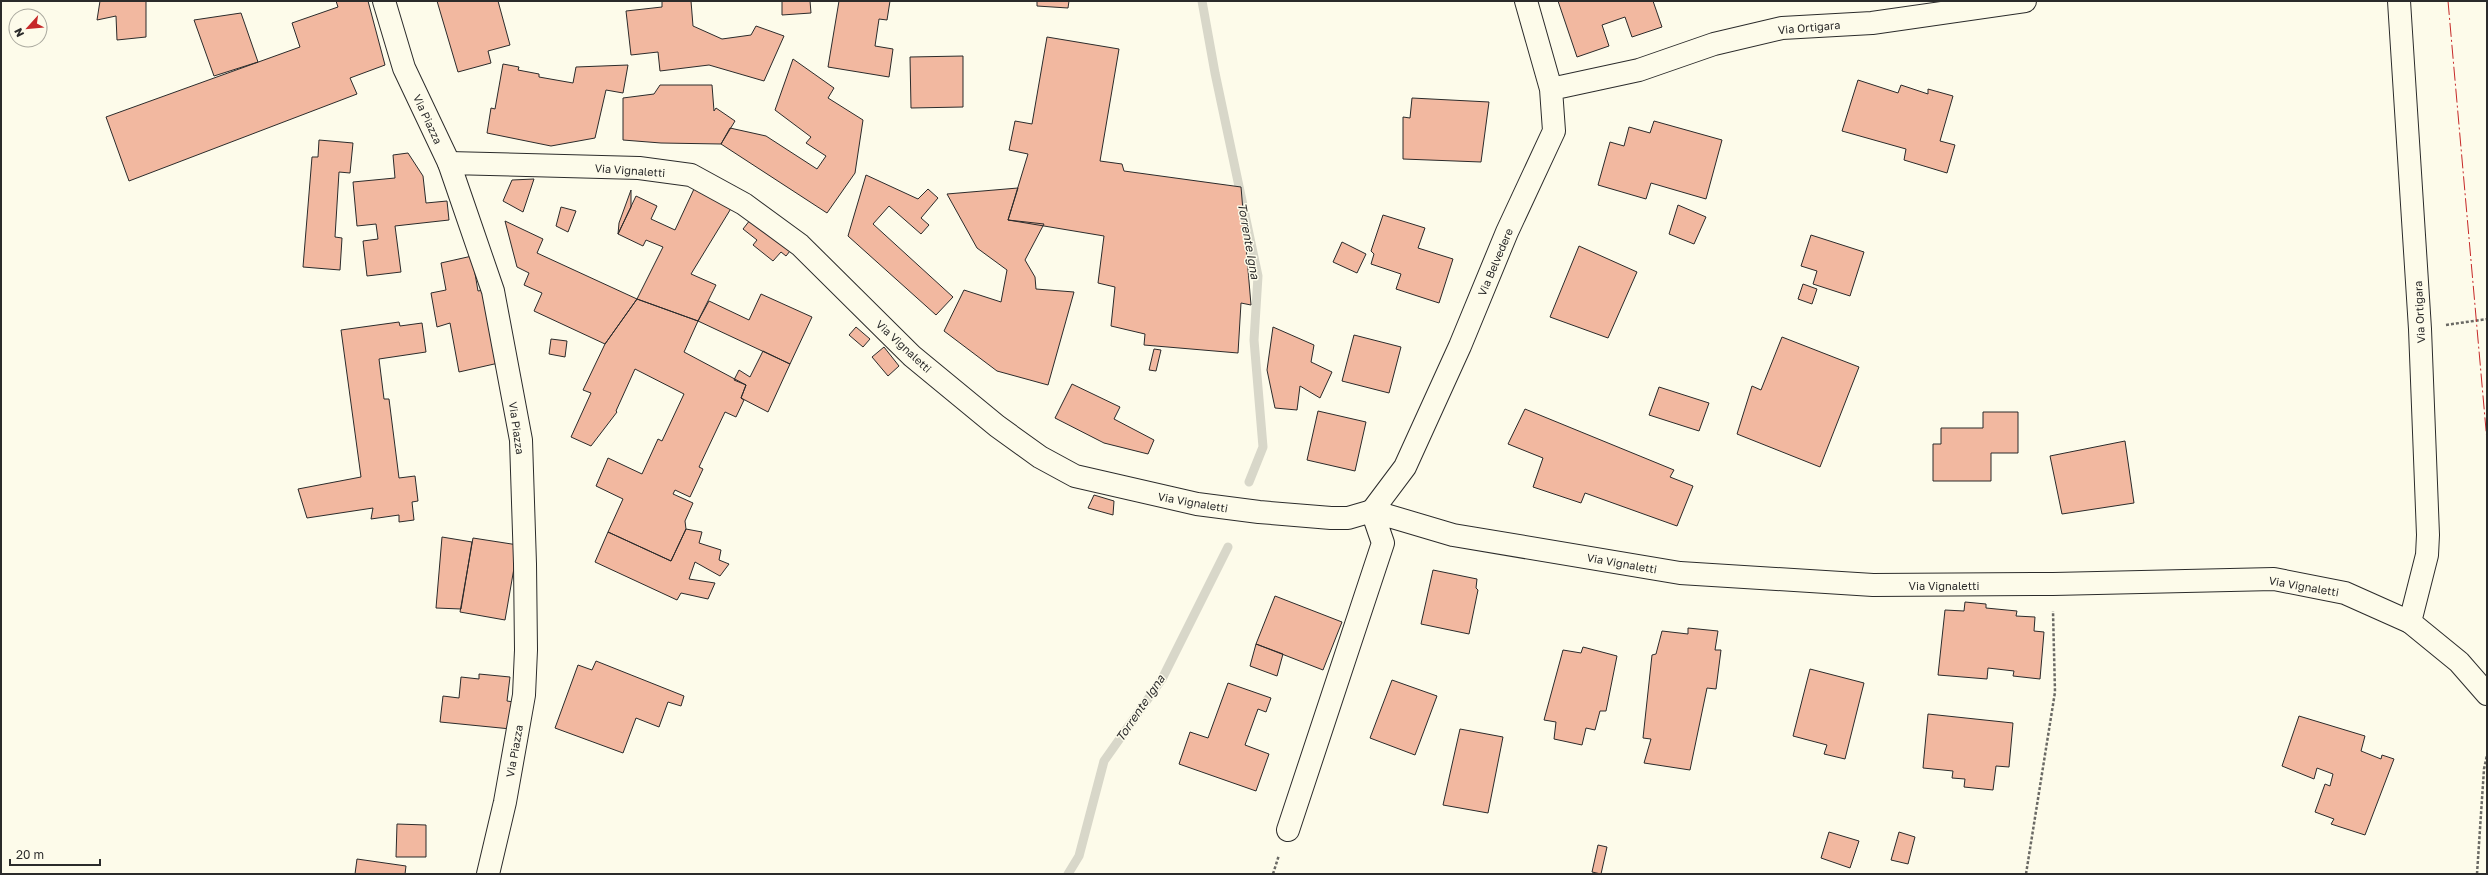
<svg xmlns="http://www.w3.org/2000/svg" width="2488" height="875" font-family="'Golos Text',sans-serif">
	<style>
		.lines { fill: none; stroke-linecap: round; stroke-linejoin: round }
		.stream { stroke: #d8d7c9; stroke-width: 9 }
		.building { fill: #f2b8a0; stroke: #2b2b2b }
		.minor-casing { stroke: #2b2b2b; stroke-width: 24 }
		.tertiary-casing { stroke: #2b2b2b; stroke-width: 24 }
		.path { stroke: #6a6964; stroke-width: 2.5; stroke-dasharray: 3 2; stroke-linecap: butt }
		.minor { stroke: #fdfbea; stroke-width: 22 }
		.tertiary { stroke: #fdfbea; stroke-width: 22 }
		.power { stroke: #c62828; stroke-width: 1; stroke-dasharray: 14 3 2 3; stroke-linecap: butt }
		.labels { text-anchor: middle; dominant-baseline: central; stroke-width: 3; stroke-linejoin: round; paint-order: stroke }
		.street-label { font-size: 11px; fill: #2b2b2b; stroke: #fdfbea }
		.water-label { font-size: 12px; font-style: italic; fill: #2b2b2b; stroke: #fdfbea }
	</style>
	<rect width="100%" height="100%" fill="#fdfbea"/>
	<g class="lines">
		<path class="stream" d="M1202,1L1215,73L1258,276L1254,340L1263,447L1249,482
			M1068,874L1079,856L1104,761L1162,679L1228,547"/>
	</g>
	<path class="building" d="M100,1H146V37L117,40L116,16L97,20Z
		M336,1H368L385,65L350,78L357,94L129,181L106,117L300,47L292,23L338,7Z
		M437,1H498L510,45L488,51L491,63L458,72Z
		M662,1H691L693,26L722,39L751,35L756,26L784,36L764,81L709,65L660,71L658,52L631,55L626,11L662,7Z
		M782,1H810L811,13L782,15Z
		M839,1H890L887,20L879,19L875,46L893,49L889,77L828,67Z
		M1037,1H1069L1068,8L1037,6Z
		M1558,1H1653L1662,27L1632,37L1625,17L1602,25L1609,46L1577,57Z
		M241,13L258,62L214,76L194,20Z
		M1047,37L1119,49L1100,161L1122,164L1124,171L1241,187L1251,305L1241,303L1238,353L1144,345L1145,334L1111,326L1115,287L1098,283L1104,236L1008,220L1028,154L1009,150L1015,121L1032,124Z
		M963,56V107L911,108L910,57Z
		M793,59L834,88L828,98L863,120L855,173L827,213L721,144L730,128L766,136L817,169L826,156L806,143L811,137L775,110Z
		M503,64L519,67L518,70L539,74V77L573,83L576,67L628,65L623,93L606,90L595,138L551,146L487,133L491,108L495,109Z
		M1858,80L1898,93L1901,85L1928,94V89L1953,96L1940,141L1955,145L1947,173L1904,160L1906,149L1842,131Z
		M660,85H712L714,111L716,108L735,121L721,144L661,143L623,140V98L654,94Z
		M1412,98L1489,102L1481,162L1403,159V117L1410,118Z
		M1654,121L1722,140L1706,199L1651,183L1646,199L1598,185L1610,142L1624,146L1629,127L1650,133Z
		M319,140L353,143L350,173L339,172L335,237L342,238L340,270L303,267L312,157H318Z
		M408,153L423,176L426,203L447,201L449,220L395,226L401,272L367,276L363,241L378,239L376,224L357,226L353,182L395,178L393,155Z
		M866,175L918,199L928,189L938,198L921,218L929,225L921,234L889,206L873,224L953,297L936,315L848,236Z
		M700,176L738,197L691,274L716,285L698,321L637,299L663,247L646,240L643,246L618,234L636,196L657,206L651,219L675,230Z
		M534,179L523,212L503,201L512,180Z
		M1018,188L1008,220L1044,224L1025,260L1035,277L1036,289L1074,292L1048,385L997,371L944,331L964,290L1001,302L1007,270L977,248L947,194Z
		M631,190V207L618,234L619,223Z
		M1678,205L1706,217L1694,244L1669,234Z
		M561,207L576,211L568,232L556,226Z
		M754,215L794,246L786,256L781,252L773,261L753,245L757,240L743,229Z
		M1383,215L1425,228L1418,248L1453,259L1439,303L1396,289L1401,274L1371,264L1374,254L1371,251Z
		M505,221L543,239L537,253L637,299L605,344L534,311L542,293L524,285L529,273L517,267Z
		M1811,235L1864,252L1850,296L1813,284L1817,271L1801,266Z
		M1342,242L1366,254L1357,273L1333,262Z
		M1579,246L1637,272L1608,338L1550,317Z
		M472,256L478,291L489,289L503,362L459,372L450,323L437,327L431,293L446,290L441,263Z
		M1803,284L1817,289L1812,304L1798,299Z
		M761,294L812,317L790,364L698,321L709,301L749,320Z
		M637,299L698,321L684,352L746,385L741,398L744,400L736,417L725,412L699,467L703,469L690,497L675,490L673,494L693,503L685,521L686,529L671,561L608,532L623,499L596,486L608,458L642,474L658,439L662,441L684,394L635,369L616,411L617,412L591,446L571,437L591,393L583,390L605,344Z
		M399,322L400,326L422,323L426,352L379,359L384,399H389L399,478L415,476L418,501L412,502L414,520L399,522V515L371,519L373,508L307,518L298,489L361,477L341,330Z
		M856,327L870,339L863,347L849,335Z
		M1273,327L1314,345L1311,362L1332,372L1320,398L1300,386L1297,410L1275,408L1267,370Z
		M1354,335L1401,347L1389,393L1342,381Z
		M1782,337L1859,367L1820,467L1737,434L1752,386L1761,390Z
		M551,339L567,341L565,357L549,354Z
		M884,347L899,366L888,376L872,357Z
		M1154,349L1161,350L1156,371L1149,370Z
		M763,351L790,364L768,412L741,398L746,385L734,380L739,370L750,377Z
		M1072,384L1120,407L1114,419L1154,440L1148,454L1104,443L1055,418Z
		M1659,387L1709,403L1699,431L1649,415Z
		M1525,409L1674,470L1670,477L1693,486L1677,526L1585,493L1581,503L1533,487L1543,458L1508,444Z
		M1318,411L1366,422L1355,471L1307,460Z
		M1983,412H2018V453H1991V481H1933V444H1941V428H1983Z
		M2125,441L2134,503L2062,514L2050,456Z
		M1094,495L1114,501L1113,515L1088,508Z
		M686,529L702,532L699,543L721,550L719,560L729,564L720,576L695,562L689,579L715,583L708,599L681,593L677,600L595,562L608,532L671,561Z
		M442,537L472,542L461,609L436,608Z
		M473,538L518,545L505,620L460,612Z
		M1433,570L1477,579L1476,588L1478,590L1469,634L1421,624Z
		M1275,596L1342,622L1323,670L1256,644Z
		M1965,602L1986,604V608L2017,611L2016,616L2035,617L2034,631L2044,632L2040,679L2013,676L2014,671L1988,668L1987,679L1938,675L1945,610L1964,611Z
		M1688,628L1718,631L1715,650H1721L1716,689L1707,688L1690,770L1644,763L1651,739L1643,738L1652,655L1656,654L1662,631L1688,634Z
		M1256,644L1283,654L1277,676L1250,666Z
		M1583,647L1617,656L1606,711H1600L1595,730L1586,728L1582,745L1554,739L1556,722L1544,720L1563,650L1581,653Z
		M596,661L684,696L681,706L668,702L659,727L636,718L623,753L555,728L578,665L592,670Z
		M1810,669L1864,683L1845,759L1824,754L1827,745L1793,736Z
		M479,674L510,677L507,701L514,702L511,729L440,722L443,696L459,698L461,677L479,679Z
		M1392,680L1437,696L1415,755L1370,738Z
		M1228,683L1271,698L1266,712L1258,709L1245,745L1269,754L1256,791L1179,764L1190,732L1208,738Z
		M1928,714L2013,723L2009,767L1996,766L1993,790L1964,787L1965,779L1952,778L1953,771L1923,768Z
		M2299,716L2365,736L2361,751L2381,759L2382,755L2394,759L2365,835L2331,824L2334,819L2315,812L2325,784L2330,786L2333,774L2317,768L2314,779L2282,766Z
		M1460,729L1503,737L1488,813L1443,805Z
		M397,824L426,825V857H396Z
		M1829,832L1859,841L1850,868L1821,858Z
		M1899,832L1915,837L1908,864L1891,860Z
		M1598,845L1607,847L1601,874L1592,872Z
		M357,859L406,866L405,874H355Z"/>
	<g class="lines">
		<g class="minor-casing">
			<path id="minor" d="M384,1L404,68L449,163
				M1551,89L1639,70L1714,44L1782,28L1872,23L2025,1
				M1372,511L1453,535L1680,573L1873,585L2053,584L2274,579L2345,593L2410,622
				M1372,511L1405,467L1460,346L1507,232L1554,131L1551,89L1526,1
				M1288,830L1383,543L1372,511"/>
		</g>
		<g class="tertiary-casing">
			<path id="tertiary" d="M2399,1L2420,329L2428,535L2427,555L2410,622L2459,662L2487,694
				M488,874L505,802L524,695L526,650L525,564L521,440L493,291L449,163L639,168L691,175L744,204L800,245L912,356L997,426L1040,457L1075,476L1197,504L1259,512L1331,518H1348L1372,511"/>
		</g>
		<path class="path" d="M2446,325L2487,319
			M1273,874L1279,855
			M2026,874L2055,692L2053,611
			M2477,874L2484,769L2487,755"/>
		<use href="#minor" class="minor"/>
		<use href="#tertiary" class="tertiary"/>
		<path class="power" d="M2448,1L2487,441"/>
	</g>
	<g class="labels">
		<g class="street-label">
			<text transform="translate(1809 27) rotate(-5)">Via Ortigara</text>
			<text transform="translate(428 119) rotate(65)">Via Piazza</text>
			<text transform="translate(630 170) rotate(4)">Via Vignaletti</text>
			<text transform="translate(1495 262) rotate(-67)">Via Belvedere</text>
			<text transform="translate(2419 312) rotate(-93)">Via Ortigara</text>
			<text transform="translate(904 346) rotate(43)">Via Vignaletti</text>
			<text transform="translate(517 428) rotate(82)">Via Piazza</text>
			<text transform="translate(1193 502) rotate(10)">Via Vignaletti</text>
			<text transform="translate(1622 563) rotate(10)">Via Vignaletti</text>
			<text x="1944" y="585">Via Vignaletti</text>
			<text transform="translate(2304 586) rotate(10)">Via Vignaletti</text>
			<text transform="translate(514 751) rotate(-80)">Via Piazza</text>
		</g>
		<g class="water-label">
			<text transform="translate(1249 241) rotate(80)">Torrente Igna</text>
			<text transform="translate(1140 708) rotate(-56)">Torrente Igna</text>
		</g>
	</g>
	<rect width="2488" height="875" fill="none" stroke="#2b2b2b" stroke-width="4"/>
	<g transform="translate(28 28) rotate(243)"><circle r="19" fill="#fdfbea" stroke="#a9a89e"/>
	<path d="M0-3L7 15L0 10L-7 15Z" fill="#c62828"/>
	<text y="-6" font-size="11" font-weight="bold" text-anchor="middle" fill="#2b2b2b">N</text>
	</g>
	<path d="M10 859v6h90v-6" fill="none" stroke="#2b2b2b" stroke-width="2"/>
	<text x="16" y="859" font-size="12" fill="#2b2b2b" stroke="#fdfbea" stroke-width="3" paint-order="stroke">20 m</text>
</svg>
